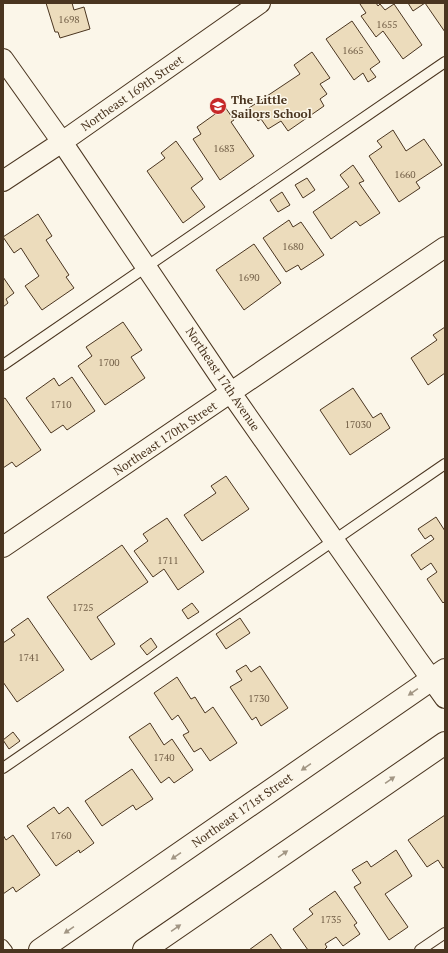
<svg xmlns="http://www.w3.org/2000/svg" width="448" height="953" font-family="'PT Serif',serif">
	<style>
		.building { fill: #ecdcbc; stroke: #4a3520 }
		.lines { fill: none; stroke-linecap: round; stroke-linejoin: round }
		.service-casing { stroke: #4a3520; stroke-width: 12 }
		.minor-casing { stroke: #4a3520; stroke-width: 22 }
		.tertiary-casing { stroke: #4a3520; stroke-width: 24 }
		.service { stroke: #fbf6e9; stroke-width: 10 }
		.minor { stroke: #fbf6e9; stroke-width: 20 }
		.tertiary { stroke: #fbf6e9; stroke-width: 22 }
		.oneway { fill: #a29684 }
		.labels { text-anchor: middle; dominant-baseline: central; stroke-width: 3; stroke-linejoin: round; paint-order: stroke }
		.number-label { font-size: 10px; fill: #725f47 }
		.street-label { font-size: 12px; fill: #4a3520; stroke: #fbf6e9 }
		.poi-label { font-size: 12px; font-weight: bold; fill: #4a3520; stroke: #fbf6e9; text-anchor: start }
	</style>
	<rect width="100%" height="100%" fill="#fbf6e9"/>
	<path class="building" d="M46,3H72L74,10L84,7L90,29L60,38L58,32H55Z
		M362,3H376L378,6L380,4L385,10L394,4L422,45L403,59L383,31L376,37L361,16L366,13L360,4Z
		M408,3H425L413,11Z
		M425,3H445V32Z
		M352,21L380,62L370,69L376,77L368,82L363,73L354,80L326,39Z
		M312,52L330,78L320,84L327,94L320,99L324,106L288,131L281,121L268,129L261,119L258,121L249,108L300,74L294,65Z
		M225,107L234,120L231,122L254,156L220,180L193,139L201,134L197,127Z
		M393,130L406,151L424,139L442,165L416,182L420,188L399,202L369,156L382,147L377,141Z
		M176,141L203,179L191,188L205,207L183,223L147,171L165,158L161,153Z
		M353,165L364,181L359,183L380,213L360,226L356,221L331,239L313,212L349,187L340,175Z
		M307,178L315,190L303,198L295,185Z
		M282,192L290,205L278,212L270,200Z
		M38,214L52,236L46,240L69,275L66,277L74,288L42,310L25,286L39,276L21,248L14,253L3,237Z
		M289,220L293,227L301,222L324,255L301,270L298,265L286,272L263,238Z
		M254,244L281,283L244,310L216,270Z
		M3,277L14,293L6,299L8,303L3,307Z
		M123,322L142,350L131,357L145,378L105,405L78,366L92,356L86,347Z
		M445,327V373L428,385L411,358L437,340L433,335Z
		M72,377L95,411L67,430L63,425L51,433L26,398L54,378L59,386Z
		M353,388L373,418L381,413L390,428L350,455L320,410Z
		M5,398L41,450L16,467L12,462L3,468V399Z
		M226,476L249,509L202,541L184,515L216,493L211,486Z
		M436,517L445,531V601L443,603L427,579L437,572L431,563L421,570L411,555L434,539L431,535L425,539L418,529Z
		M167,518L204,572L178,590L164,569L153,577L134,551L148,541L143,534Z
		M122,545L148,582L97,617L115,644L91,660L47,597Z
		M192,603L199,612L188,619L182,610Z
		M28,618L64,670L17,702L3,682V643L15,635L11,630Z
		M240,618L250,633L226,649L216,634Z
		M151,638L157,647L147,655L140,646Z
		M246,665L251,672L260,666L288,708L261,726L256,717L252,720L230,687L242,680L236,671Z
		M177,677L191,699L195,697L205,713L213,707L237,743L210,761L201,748L194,752L183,735L189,732L178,715L172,720L154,693Z
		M150,723L164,745L172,739L193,770L174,783L169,777L161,783L129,737Z
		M13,732L20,741L9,749L3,740Z
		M132,769L153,799L136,810L133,805L102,826L85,801Z
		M54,807L59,814L68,807L94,843L80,853L79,850L56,866L27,826Z
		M445,815V867L443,868L438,860L427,867L408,840Z
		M3,835L6,840L13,835L40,875L16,892L13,887L3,894Z
		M396,850L412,876L385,894L408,927L389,940L354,887L361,883L352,870L367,861L371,867Z
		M335,891L357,923L354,925L360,934L343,946L336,937L325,944L327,947L324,950H308L293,929L313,914L309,909Z
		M271,934L282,950H249Z"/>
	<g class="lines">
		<g class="service-casing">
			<path id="service" d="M3,365L445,62
				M3,768L445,464
				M3,945L7,950
				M420,950L445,933"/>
		</g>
		<g class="minor-casing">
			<path id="minor" d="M3,59L62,142L231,393L417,659L445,698
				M3,181L62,142L260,3
				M3,547L445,247"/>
		</g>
		<g class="tertiary-casing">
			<path id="tertiary" d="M40,950L445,670
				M144,950L445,743"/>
		</g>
		<use href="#service" class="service"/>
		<use href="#minor" class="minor"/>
		<use href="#tertiary" class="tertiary"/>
	</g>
	<defs><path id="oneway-solid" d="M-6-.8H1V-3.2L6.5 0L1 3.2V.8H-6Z"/></defs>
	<g class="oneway">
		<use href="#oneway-solid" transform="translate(413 692) rotate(145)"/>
		<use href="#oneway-solid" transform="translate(306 767) rotate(145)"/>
		<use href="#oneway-solid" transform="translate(390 780) rotate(-35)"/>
		<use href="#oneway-solid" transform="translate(283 854) rotate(-35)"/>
		<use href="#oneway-solid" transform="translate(176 856) rotate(146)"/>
		<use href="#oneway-solid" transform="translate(176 928) rotate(-35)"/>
		<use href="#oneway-solid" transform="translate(69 930) rotate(146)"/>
	</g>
	<defs>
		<g id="school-disc" transform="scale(0.9)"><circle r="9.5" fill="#c62828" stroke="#fbf6e9"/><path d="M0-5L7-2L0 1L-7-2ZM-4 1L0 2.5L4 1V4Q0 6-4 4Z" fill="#fff"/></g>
	</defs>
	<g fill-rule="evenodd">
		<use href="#school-disc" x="218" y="106"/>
	</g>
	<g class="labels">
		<g class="number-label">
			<text x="69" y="19">1698</text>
			<text x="387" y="24">1655</text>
			<text x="353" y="50">1665</text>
			<text x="224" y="148">1683</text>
			<text x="405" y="174">1660</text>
			<text x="293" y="246">1680</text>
			<text x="249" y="277">1690</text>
			<text x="109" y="362">1700</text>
			<text x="61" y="404">1710</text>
			<text x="358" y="424">17030</text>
			<text x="168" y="560">1711</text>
			<text x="83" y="607">1725</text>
			<text x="29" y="657">1741</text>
			<text x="259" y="698">1730</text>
			<text x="164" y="757">1740</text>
			<text x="61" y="835">1760</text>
			<text x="331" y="919">1735</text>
		</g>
		<g class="street-label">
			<text transform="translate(132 93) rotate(-35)">Northeast 169th Street</text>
			<text transform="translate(223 379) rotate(56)">Northeast 17th Avenue</text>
			<text transform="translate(165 438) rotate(-34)">Northeast 170th Street</text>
			<text transform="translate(242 810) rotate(-35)">Northeast 171st Street</text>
		</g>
		<g class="poi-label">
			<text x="231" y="99">The Little<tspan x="231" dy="14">Sailors School</tspan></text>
		</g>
	</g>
	<rect width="448" height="953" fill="none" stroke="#4a3520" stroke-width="8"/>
</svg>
